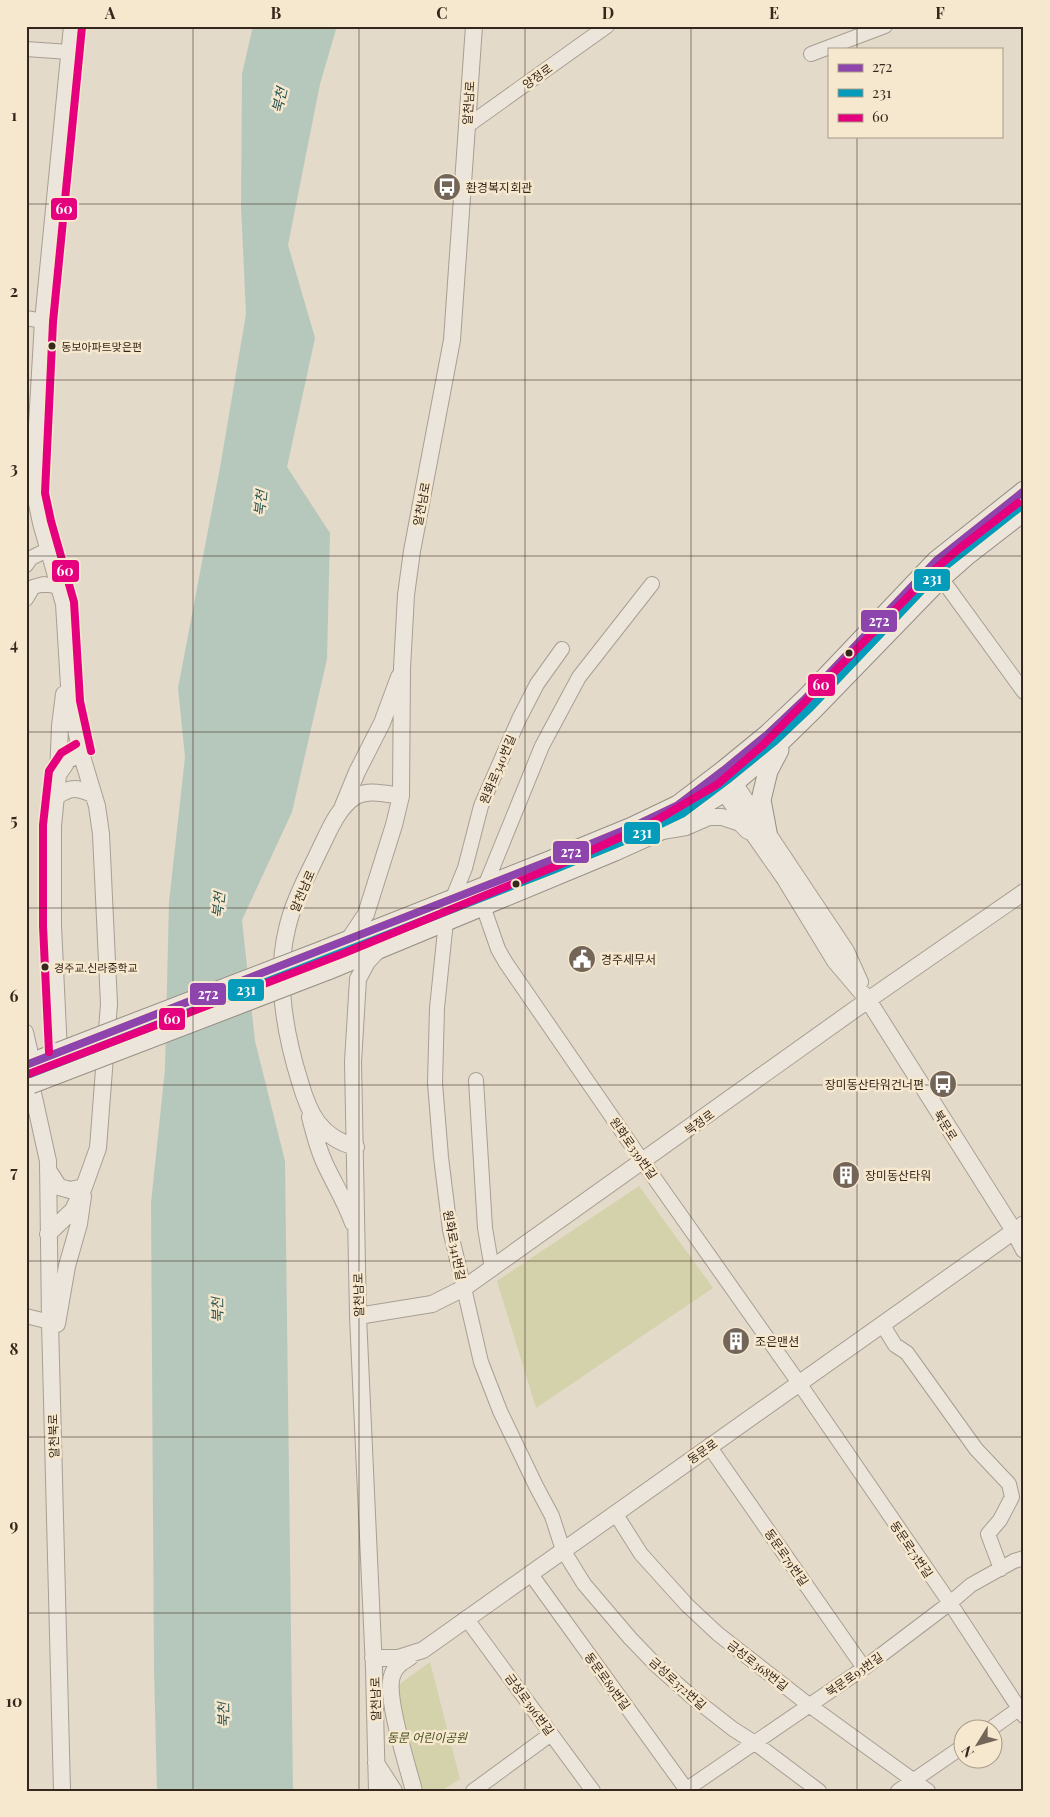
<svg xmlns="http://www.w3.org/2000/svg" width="1050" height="1817" font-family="'Playfair Display','Noto Sans KR',serif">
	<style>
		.green { fill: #d4d2ab }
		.water { fill: #b6c8bb }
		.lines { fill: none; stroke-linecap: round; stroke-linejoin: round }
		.minor-casing { stroke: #a89f93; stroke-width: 16 }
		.tertiary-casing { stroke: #a89f93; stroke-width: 18 }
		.secondary-casing { stroke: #978e83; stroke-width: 21 }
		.minor { stroke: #ebe5db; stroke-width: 14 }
		.tertiary { stroke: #ebe5db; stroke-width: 16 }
		.secondary { stroke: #ebe5db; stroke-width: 19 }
		.secondary-bridge-casing { stroke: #978e83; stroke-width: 21; stroke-linecap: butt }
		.secondary-bridge { stroke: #ebe5db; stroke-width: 19 }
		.bus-1-casing { stroke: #f6e8ce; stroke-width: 11 }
		.bus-2-casing { stroke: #f6e8ce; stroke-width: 11 }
		.bus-3-casing { stroke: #f6e8ce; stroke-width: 11 }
		.bus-1 { stroke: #8e44ad; stroke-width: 8 }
		.bus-2 { stroke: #059cbc; stroke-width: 8 }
		.bus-3 { stroke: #e5007d; stroke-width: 8 }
		.grid { fill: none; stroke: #36271c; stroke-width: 1; stroke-opacity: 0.55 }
		.bus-dot { fill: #36271c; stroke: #f6e8ce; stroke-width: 2 }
		.labels { text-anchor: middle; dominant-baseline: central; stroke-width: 5; stroke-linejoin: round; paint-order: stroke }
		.bus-label { font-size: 11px; fill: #36271c; stroke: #f6e8ce; text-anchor: start }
		.street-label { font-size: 12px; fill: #36271c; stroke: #f6e8ce }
		.poi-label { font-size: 12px; fill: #36271c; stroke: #f6e8ce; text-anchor: start }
		.park-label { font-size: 12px; font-style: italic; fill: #485222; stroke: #f6e8ce }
		.water-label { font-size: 14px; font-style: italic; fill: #2a5651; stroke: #f6e8ce }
		.line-badge { stroke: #f6e8ce; stroke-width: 2 }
		.badge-label { font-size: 14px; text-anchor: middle; font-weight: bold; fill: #fff }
		.neatline { fill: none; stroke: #36271c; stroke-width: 2 }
		.grid-label { font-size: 16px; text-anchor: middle; font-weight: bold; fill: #36271c }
	</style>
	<rect width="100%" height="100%" fill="#e3dac9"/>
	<path class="green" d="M639,1186L713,1288L536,1408L497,1281Z
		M430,1662L460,1779L441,1791H419L393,1689Z"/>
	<path class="water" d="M253,26H337L320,84L288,245L315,338L287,467L330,533L327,659L292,812L242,920L255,1041L285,1161L293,1791H157L154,1668L151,1203L165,1069L169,902L185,757L178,688L221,462L246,314L241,206L242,74Z"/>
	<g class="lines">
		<g class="minor-casing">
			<path id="minor" d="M26,49L69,52
				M811,54L885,26
				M467,126L607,26
				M26,318L43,321
				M26,565L31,558L49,549
				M941,578L1024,692
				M26,599L33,587L44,584L59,587
				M485,886L542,746L579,677L652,584
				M452,900L465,868L481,806L519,719L537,684L562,649
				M483,906L498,949L506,963L643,1162L799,1383L950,1603L1024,1716
				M446,921L437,1008L435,1083L441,1157L450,1230L464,1288L481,1362L500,1411L536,1486L552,1516L563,1550L584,1584L630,1638L656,1665L692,1697L733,1729L755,1743L819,1791
				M26,1032L33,1063
				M476,1080L485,1228L492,1269
				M26,1316L50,1322
				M882,1324L895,1345L907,1353L976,1449L1009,1484L1012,1497L1000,1520L988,1534L1001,1569
				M709,1446L864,1668
				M615,1513L641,1554L687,1605L718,1634L809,1705L928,1791
				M530,1573L686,1789
				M466,1618L593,1791
				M989,1730L1024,1705
				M473,1791L551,1734
				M684,1791L864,1668L950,1603L971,1585L1014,1561L1024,1558
				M898,1791L962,1747"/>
		</g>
		<g class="tertiary-casing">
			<path id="tertiary" d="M58,775L60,726L64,694
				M734,783L846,951L860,982
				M724,792L785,879L835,961L868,1000L1014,1231L1024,1250
				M57,796C72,786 77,788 93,794
				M343,806L357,772L382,723L399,677
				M662,831L686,827L709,817H722L740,823L748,831
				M348,941L366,914L394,825L401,796L402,668L406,595L412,551L452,340L474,26
				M59,1052L53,926V826L58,775L68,760L81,753
				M31,1084L48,1161L50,1322L62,1791
				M310,1117C314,1133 318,1150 326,1166C335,1185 346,1203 353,1223
				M356,1147C340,1143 328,1136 318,1123C309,1111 304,1096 300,1082C285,1034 275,978 287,929C293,901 308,875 320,849C329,831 338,807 356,796C369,789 386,794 401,796
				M48,1170L59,1187L70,1190L84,1187
				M48,1234L73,1210L84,1187L98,1148L109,1004L101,834L97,806L81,753L70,702L64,604L41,523L35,494V459L43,321L72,26
				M358,1316L432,1304L464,1288L868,1000L1024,892
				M57,1324L67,1266L79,1224L83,1196
				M410,1657C402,1662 395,1666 392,1676C385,1697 408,1767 414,1791
				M373,1658H398L423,1650L1024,1224
				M376,1763L394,1791
				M377,1791L374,1669L358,1316L353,1062L358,979L367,962L379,949"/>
		</g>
		<g class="secondary-casing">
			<path id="secondary" d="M767,832L761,800L768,771L779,750
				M324,950L549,861L632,827L678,805L724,770L768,734L804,700L936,561L1024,491
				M328,970L615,851L657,832L724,792L734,783L770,752L815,708L941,578L966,556L1024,511
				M26,1065L59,1052"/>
		</g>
		<use href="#minor" class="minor"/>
		<use href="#tertiary" class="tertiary"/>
		<use href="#secondary" class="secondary"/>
		<g class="secondary-bridge-casing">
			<path id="secondary-bridge" d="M59,1052L324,950
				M31,1084L328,970"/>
		</g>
		<use href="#secondary-bridge" class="secondary-bridge"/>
		<g class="bus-1-casing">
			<path id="bus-1" d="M26,1065L549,861L632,827L678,805L724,770L768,734L804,700L936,561L1024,491"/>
		</g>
		<g class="bus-2-casing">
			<path id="bus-2" d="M30,1074L553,870L636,836L682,814L730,778L774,742L811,707L943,568L1024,504"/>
		</g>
		<g class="bus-3-casing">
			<path id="bus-3" d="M82,27L53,322L45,493L51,521L74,602L80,701L91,751
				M49,1052L43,926V825L49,771L61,753L76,744
				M26,1075L342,954L561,864L652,823L718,784L763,745L934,570L960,548L1018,503"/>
		</g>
		<use href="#bus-1" class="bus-1"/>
		<use href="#bus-2" class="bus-2"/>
		<use href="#bus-3" class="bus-3"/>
	</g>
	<path class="grid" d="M193,26V1791M359,26V1791M525,26V1791M691,26V1791M857,26V49M857,136V1791M26,204H1024M26,380H1024M26,556H1024M26,732H1024M26,908H1024M26,1085H1024M26,1261H1024M26,1437H1024M26,1613H1024"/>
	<defs>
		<g id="bus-disc" transform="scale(1.4375)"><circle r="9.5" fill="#736659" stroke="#f6e8ce"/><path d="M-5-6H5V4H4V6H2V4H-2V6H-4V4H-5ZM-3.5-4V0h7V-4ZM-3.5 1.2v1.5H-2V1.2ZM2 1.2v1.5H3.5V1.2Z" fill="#fff"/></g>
		<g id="civic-disc" transform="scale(1.4375)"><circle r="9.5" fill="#736659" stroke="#f6e8ce"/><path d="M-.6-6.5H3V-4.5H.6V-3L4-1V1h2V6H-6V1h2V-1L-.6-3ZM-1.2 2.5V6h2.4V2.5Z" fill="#fff"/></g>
		<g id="building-disc" transform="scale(1.4375)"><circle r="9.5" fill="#736659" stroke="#f6e8ce"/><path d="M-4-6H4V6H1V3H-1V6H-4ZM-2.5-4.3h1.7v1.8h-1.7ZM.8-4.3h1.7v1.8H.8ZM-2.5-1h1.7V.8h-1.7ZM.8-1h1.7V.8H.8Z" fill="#fff"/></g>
	</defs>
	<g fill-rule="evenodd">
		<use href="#bus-disc" x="447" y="187"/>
		<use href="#civic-disc" x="582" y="959"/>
		<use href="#bus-disc" x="943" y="1084"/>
		<use href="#building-disc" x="846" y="1175"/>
		<use href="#building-disc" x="736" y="1341"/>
	</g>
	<g class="bus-dot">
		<circle cx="52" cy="346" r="4.5"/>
		<circle cx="849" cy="653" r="4.5"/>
		<circle cx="516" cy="884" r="4.5"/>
		<circle cx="45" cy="967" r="4.5"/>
	</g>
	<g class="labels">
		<g class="bus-label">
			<text x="61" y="346">동보아파트맞은편</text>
			<text x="54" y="967">경주교.신라중학교</text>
		</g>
		<g class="street-label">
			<text transform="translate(537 76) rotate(-36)">양정로</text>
			<text transform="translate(468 103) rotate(-86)">알천남로</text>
			<text transform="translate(421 504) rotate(-79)">알천남로</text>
			<text transform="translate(497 769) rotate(-67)">원화로340번길</text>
			<text transform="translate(302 891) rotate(-67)">알천남로</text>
			<text transform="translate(699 1122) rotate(-36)">북정로</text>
			<text transform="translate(946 1125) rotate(58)">북문로</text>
			<text transform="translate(634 1148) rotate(55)">원화로339번길</text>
			<text transform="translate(455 1245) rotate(79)">원화로341번길</text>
			<text transform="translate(358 1295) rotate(-91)">알천남로</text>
			<text transform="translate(53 1436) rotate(-92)">알천북로</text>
			<text transform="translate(702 1451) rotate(-35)">동문로</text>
			<text transform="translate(912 1549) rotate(56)">동문로73번길</text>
			<text transform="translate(787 1557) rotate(55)">동문로79번길</text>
			<text transform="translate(758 1665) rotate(38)">금성로368번길</text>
			<text transform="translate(854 1674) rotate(-35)">북문로93번길</text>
			<text transform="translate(608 1681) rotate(54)">동문로89번길</text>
			<text transform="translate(678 1683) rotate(42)">금성로372번길</text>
			<text transform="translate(375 1699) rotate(-91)">알천남로</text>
			<text transform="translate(530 1704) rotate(54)">금성로396번길</text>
		</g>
		<g class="poi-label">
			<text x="466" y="187">환경복지회관</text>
			<text x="601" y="959">경주세무서</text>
			<text x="924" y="1084" text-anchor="end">장미동산타워건너편</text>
			<text x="865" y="1175">장미동산타워</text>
			<text x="755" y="1341">조은맨션</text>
		</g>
		<g class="park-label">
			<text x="427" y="1737">동문 어린이공원</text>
		</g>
		<g class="water-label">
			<text transform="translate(279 100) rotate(-77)">북천</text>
			<text transform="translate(260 503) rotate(-84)">북천</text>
			<text transform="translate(218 905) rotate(-84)">북천</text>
			<text transform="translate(217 1310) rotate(-91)">북천</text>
			<text transform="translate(223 1715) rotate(-91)">북천</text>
		</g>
	</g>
	<g class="line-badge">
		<rect x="50" y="197" width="28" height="24" rx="5" fill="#e5007d"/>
		<rect x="51" y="559" width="29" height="24" rx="5" fill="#e5007d"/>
		<rect x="913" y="568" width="38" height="24" rx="5" fill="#059cbc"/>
		<rect x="860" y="609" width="38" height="24" rx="5" fill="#8e44ad"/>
		<rect x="807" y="673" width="29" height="24" rx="5" fill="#e5007d"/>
		<rect x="623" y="821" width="38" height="24" rx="5" fill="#059cbc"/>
		<rect x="552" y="840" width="38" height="24" rx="5" fill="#8e44ad"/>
		<rect x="227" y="978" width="38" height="24" rx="5" fill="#059cbc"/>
		<rect x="189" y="982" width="38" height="24" rx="5" fill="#8e44ad"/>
		<rect x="158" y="1007" width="28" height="24" rx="5" fill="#e5007d"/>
	</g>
	<g class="badge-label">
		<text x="64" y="214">60</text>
		<text x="65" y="576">60</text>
		<text x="932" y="584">231</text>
		<text x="879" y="626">272</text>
		<text x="821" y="690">60</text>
		<text x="642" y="838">231</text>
		<text x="571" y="857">272</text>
		<text x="246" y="995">231</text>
		<text x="208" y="999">272</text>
		<text x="172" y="1024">60</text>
	</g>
	<rect width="1050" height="1817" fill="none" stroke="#f6e8ce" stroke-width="55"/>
	<rect x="828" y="48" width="175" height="90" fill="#f6e8ce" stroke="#a99b87"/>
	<rect x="838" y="64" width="25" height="8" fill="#8e44ad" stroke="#a99b87"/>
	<text x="872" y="72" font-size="15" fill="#36271c">272</text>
	<rect x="838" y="89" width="25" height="8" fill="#059cbc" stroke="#a99b87"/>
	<text x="872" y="98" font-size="15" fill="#36271c">231</text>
	<rect x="838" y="114" width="25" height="8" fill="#e5007d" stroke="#a99b87"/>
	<text x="872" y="122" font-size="15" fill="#36271c">60</text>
	<g transform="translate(978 1744) rotate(233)"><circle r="24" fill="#f6e8ce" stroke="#a99b87"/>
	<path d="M0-4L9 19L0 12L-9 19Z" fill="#736659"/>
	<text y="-8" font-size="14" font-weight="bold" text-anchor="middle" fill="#36271c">N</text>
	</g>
	<rect x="28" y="28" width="994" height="1762" class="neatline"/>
	<g class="grid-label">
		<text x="110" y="19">A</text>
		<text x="276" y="19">B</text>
		<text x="442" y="19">C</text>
		<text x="608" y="19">D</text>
		<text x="774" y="19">E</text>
		<text x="940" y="19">F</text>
		<text x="14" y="121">1</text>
		<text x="14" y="297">2</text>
		<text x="14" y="474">3</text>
		<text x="14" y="650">4</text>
		<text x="14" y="826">5</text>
		<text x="14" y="1002">6</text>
		<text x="14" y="1178">7</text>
		<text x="14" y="1355">8</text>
		<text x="14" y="1531">9</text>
		<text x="14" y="1707">10</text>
	</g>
</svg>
